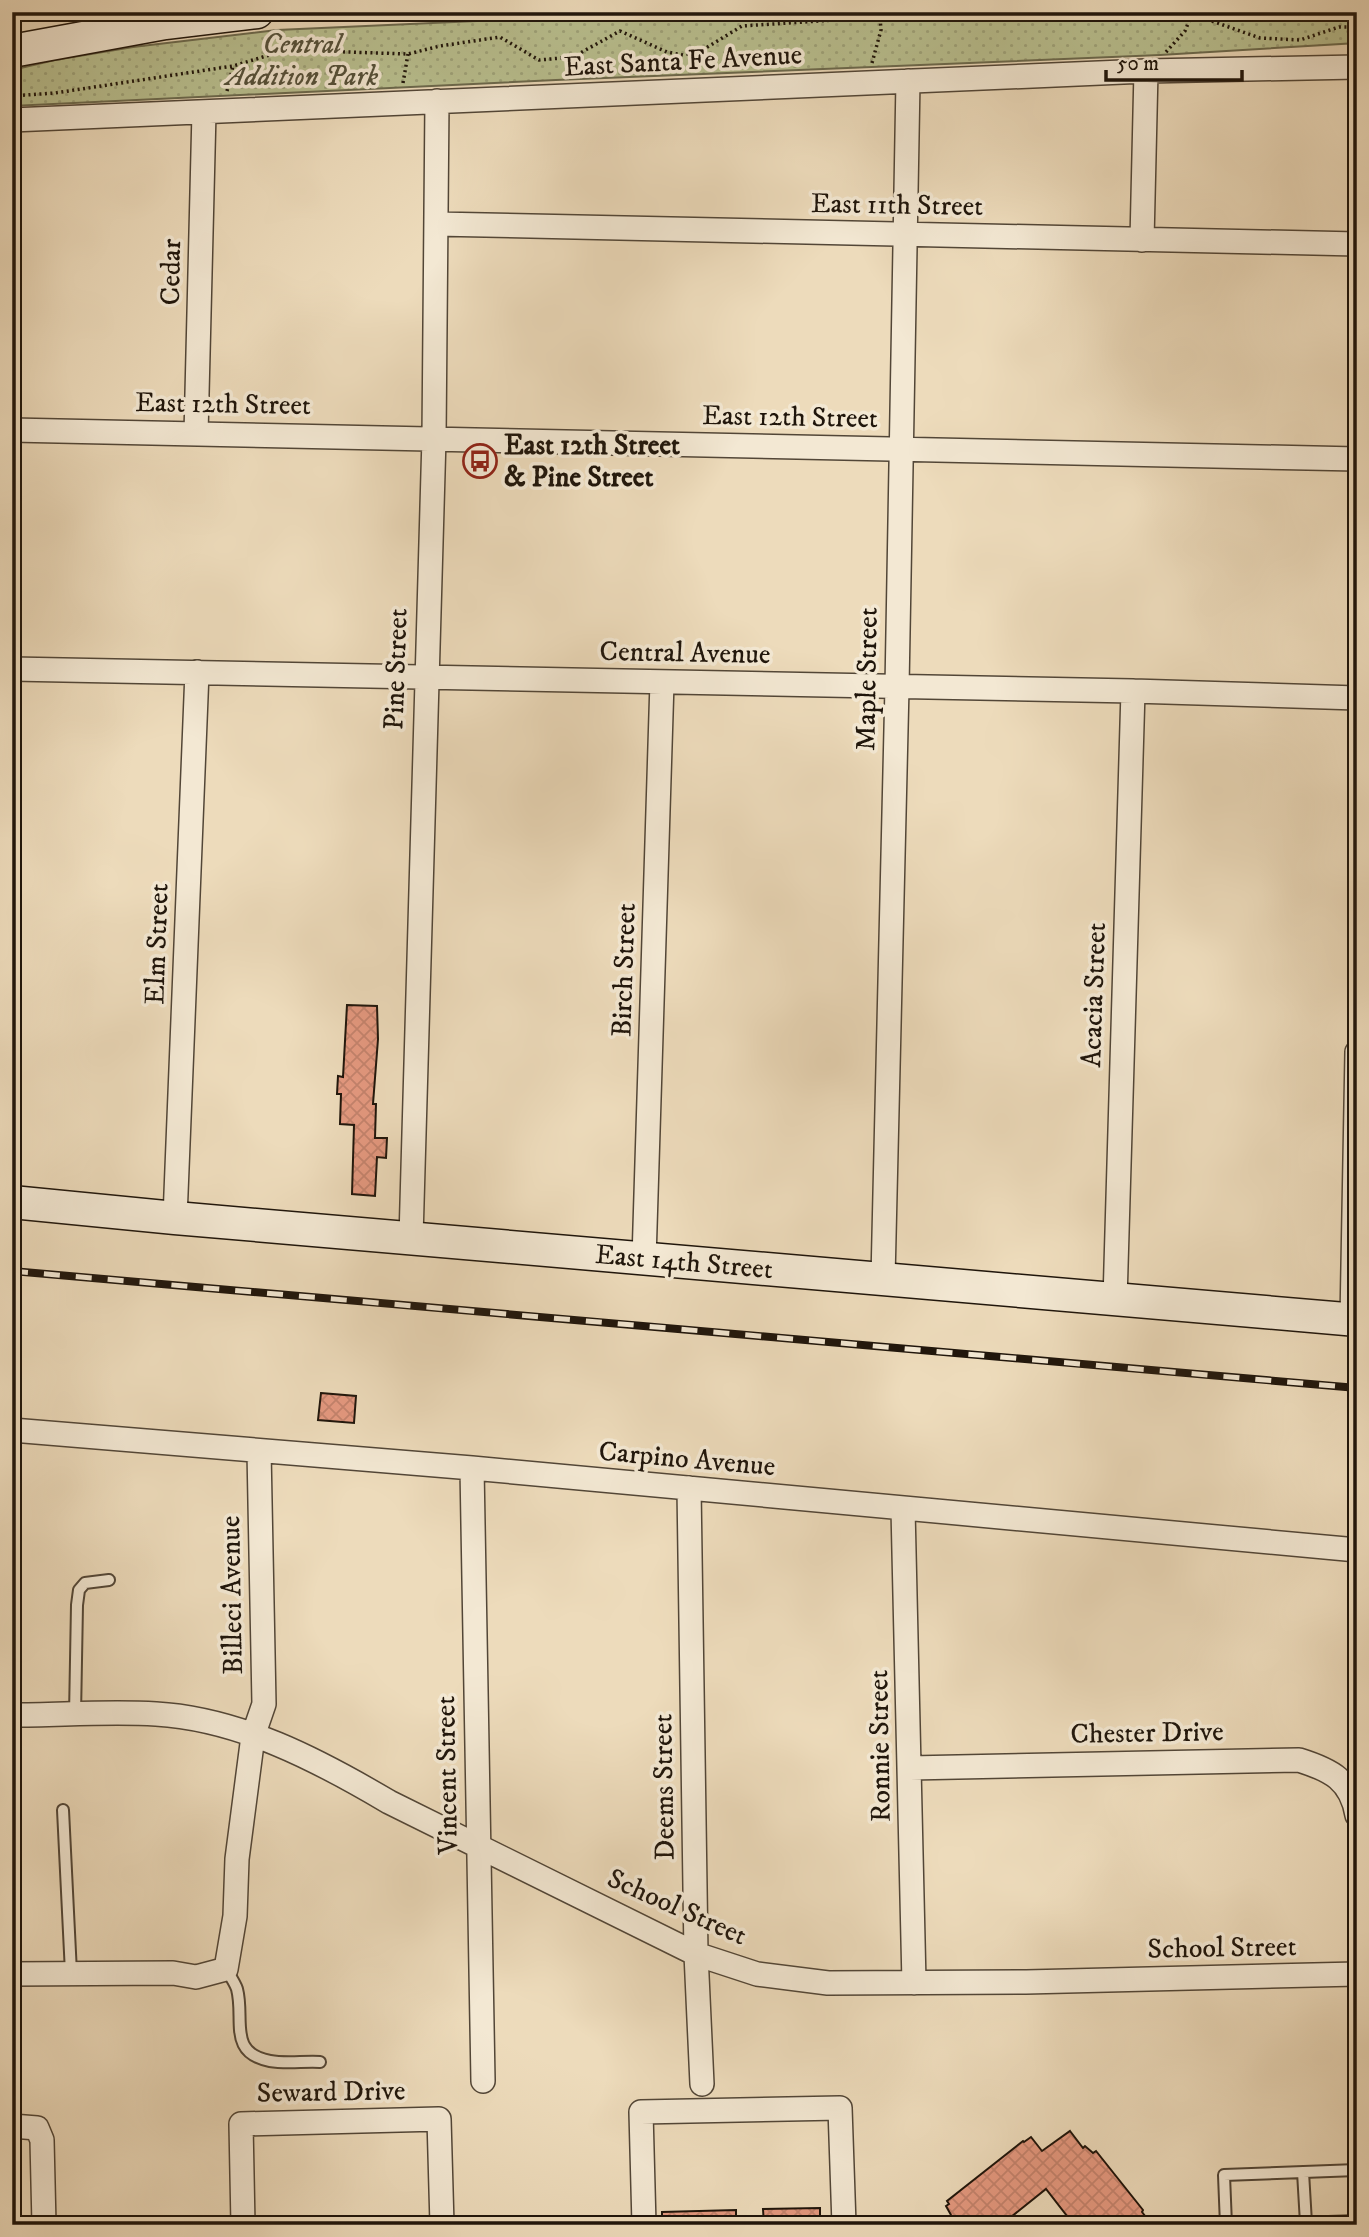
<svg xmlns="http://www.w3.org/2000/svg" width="1369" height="2237" font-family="'IM FELL DW Pica',serif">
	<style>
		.park { fill: url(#park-dots); stroke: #6c6a4e; stroke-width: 2 }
		.building { fill: url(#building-cross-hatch); stroke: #1f150b; stroke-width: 2 }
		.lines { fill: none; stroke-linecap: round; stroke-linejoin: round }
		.lane-casing { stroke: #524637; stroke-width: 14 }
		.street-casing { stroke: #524637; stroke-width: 26 }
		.secondary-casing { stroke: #1f150b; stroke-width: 35 }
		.path { stroke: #1f150b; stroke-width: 3.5; stroke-dasharray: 2 3.5; stroke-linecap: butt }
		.lane { stroke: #f3e8d3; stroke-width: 10 }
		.street { stroke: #f3e8d3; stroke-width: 23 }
		.secondary { stroke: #f3e8d3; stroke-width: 32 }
		.rail-casing { stroke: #1f150b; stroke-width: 8 }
		.rail { stroke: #f3e8d3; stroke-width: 5; stroke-dasharray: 16; stroke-linecap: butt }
		.labels { text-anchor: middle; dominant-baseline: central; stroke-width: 7; stroke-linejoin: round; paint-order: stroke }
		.park-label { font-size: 28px; font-style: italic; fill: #55513a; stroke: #f3e8d3 }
		.street-label { font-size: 28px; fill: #1f150b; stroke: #f3e8d3 }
		.poi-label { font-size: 28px; font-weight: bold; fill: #1f150b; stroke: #f3e8d3; text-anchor: start }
	</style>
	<defs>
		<pattern id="park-dots" width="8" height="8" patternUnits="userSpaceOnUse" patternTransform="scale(1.75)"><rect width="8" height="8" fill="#b9c090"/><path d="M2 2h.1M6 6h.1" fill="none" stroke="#9fa47b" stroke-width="1.8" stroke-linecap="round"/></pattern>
		<pattern id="building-cross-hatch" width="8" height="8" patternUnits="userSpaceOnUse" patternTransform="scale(1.75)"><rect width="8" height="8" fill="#e59980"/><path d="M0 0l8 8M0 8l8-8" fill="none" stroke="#c4836d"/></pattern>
	</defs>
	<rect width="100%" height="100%" fill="#eddbbb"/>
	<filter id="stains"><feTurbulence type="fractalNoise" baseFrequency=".00286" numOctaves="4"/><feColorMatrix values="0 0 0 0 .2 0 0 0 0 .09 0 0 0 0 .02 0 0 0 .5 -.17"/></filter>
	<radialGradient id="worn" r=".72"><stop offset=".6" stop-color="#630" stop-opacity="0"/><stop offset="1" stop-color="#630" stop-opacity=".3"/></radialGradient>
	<path class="park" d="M678,12H1357V43L1160,55L556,80L12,106V70L55,60L133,47L277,30Z"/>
	<path class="building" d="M347,1005L377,1006L378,1039L373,1104H376L375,1138H387L386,1158L377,1157L375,1196L352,1194L354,1125L340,1124L341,1094H337L338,1076L343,1077Z
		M321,1393L356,1396L354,1423L318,1420Z
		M1070,2131L1083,2148L1085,2146L1093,2153L1096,2151L1143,2210L1142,2212L1152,2225H1074L1046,2189L1001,2225H959L951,2215L946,2206L949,2204L947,2201L1023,2141L1024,2142L1031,2137L1042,2151Z
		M820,2208V2225H764L763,2209Z
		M736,2210V2225H662V2212Z"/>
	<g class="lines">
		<g class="lane-casing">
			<path id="lane" d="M75,1715L77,1605L79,1590L85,1583L109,1580
				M63,1810L71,1973
				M226,1969C230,1976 235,1983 237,1989C245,2019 227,2053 270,2061C286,2064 304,2061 320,2062
				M1303,2172L1306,2223
				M1226,2225L1224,2175L1357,2170
				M1244,2225L1357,2221"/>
		</g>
		<g class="street-casing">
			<path id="street" d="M12,120L1146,71L1357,67
				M436,224L1357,244
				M1142,240L1146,71
				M12,430L1357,459
				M196,434L204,112
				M12,669L1133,691L1357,698
				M175,1218L197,672
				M411,1238L434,438L437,101
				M644,1259L662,682
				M883,1278L897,687L908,81
				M1115,1300L1133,691
				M1352,1319L1357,1052
				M12,1430L472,1468L1357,1550
				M472,1468L483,2081
				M689,1488L696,1954L702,2084
				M903,1509L914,1983
				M12,1715C60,1715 109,1711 156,1714C240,1719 318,1760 389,1802L696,1954L757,1974L828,1983L1026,1982L1357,1974
				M910,1768L1299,1760C1331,1770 1351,1780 1357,1815
				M12,1974L173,1973L196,1977L226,1969L235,1916L237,1859L253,1736L264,1704L259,1451
				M12,2126L37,2128L42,2140L44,2225
				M243,2225L241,2124L439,2119L442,2225
				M644,2225L641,2112L840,2108L844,2225"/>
		</g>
		<g class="secondary-casing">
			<path id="secondary" d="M12,51L165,23L257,12
				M12,1202L175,1218L1357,1320"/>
		</g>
		<path class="path" d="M1079,12L1116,20L1141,12
			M1186,12L1260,38L1300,40L1339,27H1357
			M1166,52L1185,31L1192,14
			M872,63L881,30L880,18
			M403,83L408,54
			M227,91L233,66
			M12,96L55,93L233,66L286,50L408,54L440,46L500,37L539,60L573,57L620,31L667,52L683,55L701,51L742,26L835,20L1035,12"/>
		<use href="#lane" class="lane"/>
		<use href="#street" class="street"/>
		<use href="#secondary" class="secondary"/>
		<g class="rail-casing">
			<path id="rail" d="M12,1271L1357,1388"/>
		</g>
		<use href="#rail" class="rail"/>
	</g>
	<defs>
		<g id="bus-ring" transform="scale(1.75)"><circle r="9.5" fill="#f3e8d3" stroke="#8f2418" stroke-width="1.5"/><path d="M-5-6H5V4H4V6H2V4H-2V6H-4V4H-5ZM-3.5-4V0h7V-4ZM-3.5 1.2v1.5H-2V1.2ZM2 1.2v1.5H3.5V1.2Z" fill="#8f2418"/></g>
	</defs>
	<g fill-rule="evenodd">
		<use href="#bus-ring" x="480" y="461"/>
	</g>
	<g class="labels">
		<g class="park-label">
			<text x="302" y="44">Central<tspan x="302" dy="32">Addition Park</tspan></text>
		</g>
		<g class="street-label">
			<text transform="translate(683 61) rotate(-3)">East Santa Fe Avenue</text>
			<text transform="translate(897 205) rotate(1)">East 11th Street</text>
			<text transform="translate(171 272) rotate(-89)">Cedar</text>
			<text transform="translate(223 404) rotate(1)">East 12th Street</text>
			<text transform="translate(790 417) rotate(1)">East 12th Street</text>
			<text transform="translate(685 653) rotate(1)">Central Avenue</text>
			<text transform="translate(396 669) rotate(-88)">Pine Street</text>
			<text transform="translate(867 679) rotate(-89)">Maple Street</text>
			<text transform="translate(157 944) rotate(-88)">Elm Street</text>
			<text transform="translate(624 970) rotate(-88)">Birch Street</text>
			<text transform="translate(1094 995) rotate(-88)">Acacia Street</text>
			<text transform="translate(684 1262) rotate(5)">East 14th Street</text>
			<text transform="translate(687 1459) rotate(5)">Carpino Avenue</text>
			<text transform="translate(232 1595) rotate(-91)">Billeci Avenue</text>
			<text transform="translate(1147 1733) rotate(-1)">Chester Drive</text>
			<text transform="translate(880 1746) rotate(-91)">Ronnie Street</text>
			<text transform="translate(447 1775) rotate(-91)">Vincent Street</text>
			<text transform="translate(664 1787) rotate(-91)">Deems Street</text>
			<text transform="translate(677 1907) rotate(24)">School Street</text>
			<text transform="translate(1222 1948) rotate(-1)">School Street</text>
			<text transform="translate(331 2092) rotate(-1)">Seward Drive</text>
		</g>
		<g class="poi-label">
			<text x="504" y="445">East 12th Street<tspan x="504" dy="32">&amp; Pine Street</tspan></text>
		</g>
	</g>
	<rect width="1369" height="2237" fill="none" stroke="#eddbbb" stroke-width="42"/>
	<rect x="14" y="14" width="1341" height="2209" fill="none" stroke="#1f150b" stroke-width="3.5"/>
	<rect x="21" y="21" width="1327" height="2195" fill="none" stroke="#1f150b" stroke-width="2"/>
	<path d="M1106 70v10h136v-10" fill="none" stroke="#1f150b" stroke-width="3.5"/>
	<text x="1117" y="70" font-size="21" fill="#1f150b" stroke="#f3e8d3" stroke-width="5" paint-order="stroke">50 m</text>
	<rect width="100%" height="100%" filter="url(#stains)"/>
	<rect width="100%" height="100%" fill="url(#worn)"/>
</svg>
